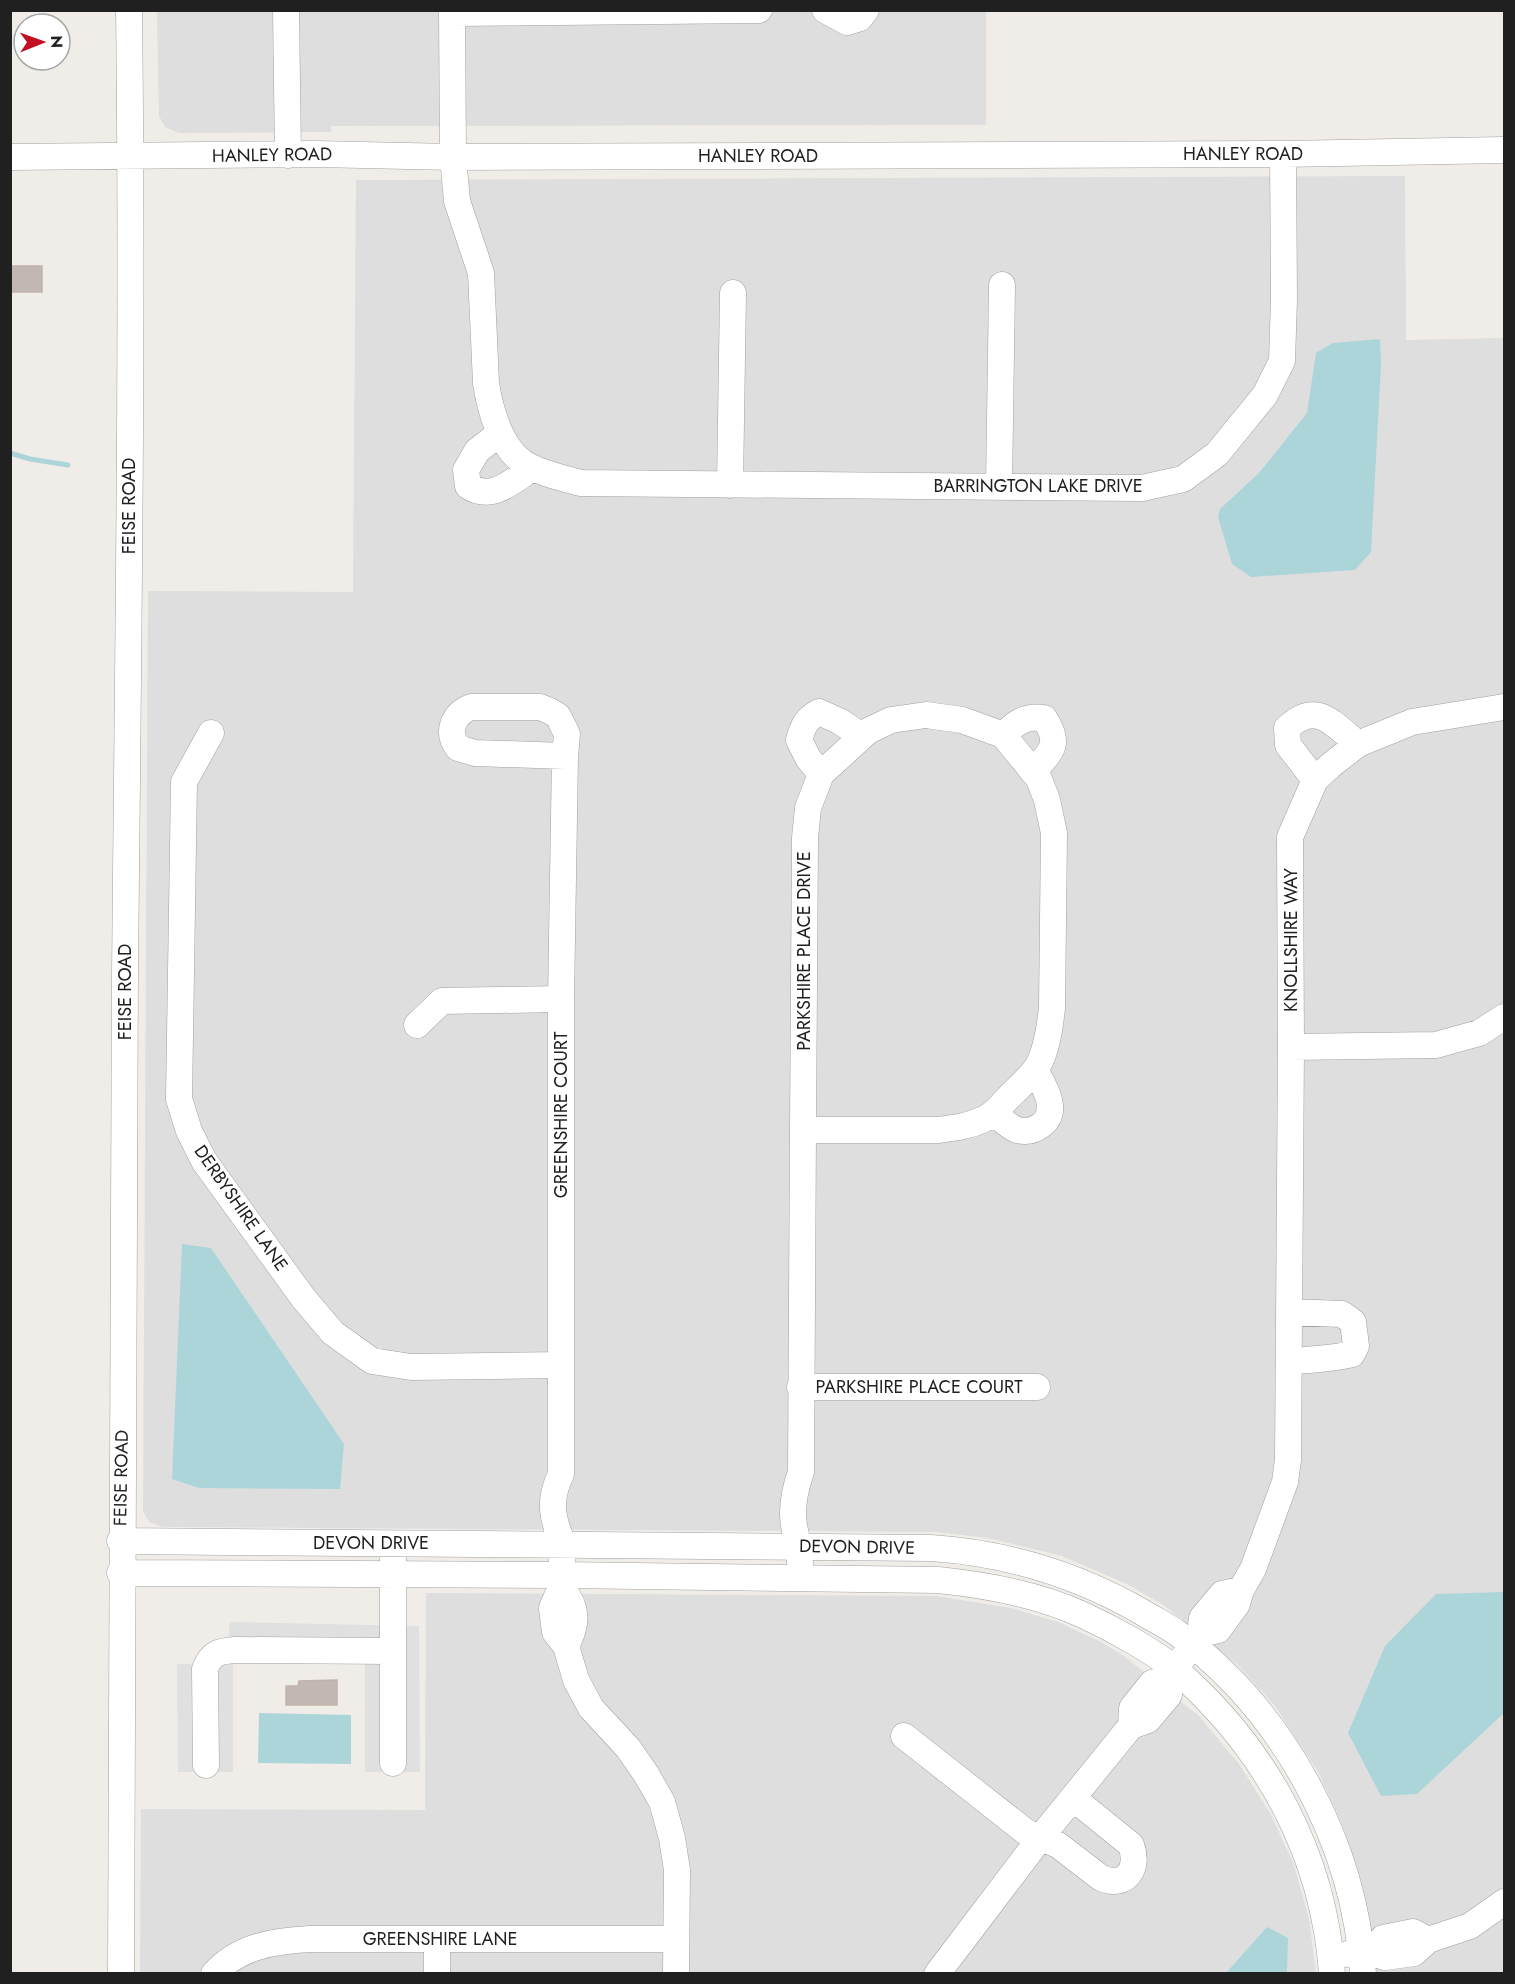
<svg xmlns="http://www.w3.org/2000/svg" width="1515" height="1984" font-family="Jost,sans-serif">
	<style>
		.residential { fill: #dedede }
		.parking { fill: #e0e0e0 }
		.water { fill: #acd5da }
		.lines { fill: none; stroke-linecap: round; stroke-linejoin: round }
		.stream { stroke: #acd5da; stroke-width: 5 }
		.building { fill: #c1b8b4; stroke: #c1b2ab; stroke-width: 1.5 }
		.minor-casing { stroke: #a1a1a1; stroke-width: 27 }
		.minor { stroke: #fff; stroke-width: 26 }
		.labels { text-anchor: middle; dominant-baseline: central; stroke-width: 6; stroke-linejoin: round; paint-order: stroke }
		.street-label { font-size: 18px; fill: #202020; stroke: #fff }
	</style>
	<rect width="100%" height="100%" fill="#f0ece8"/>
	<path class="residential" d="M157,11H986V125L331,126V132L179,133L165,127L159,116Z
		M1405,176L1406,340L1504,338V1973H1375L1367,1910L1361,1881L1343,1826L1318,1772L1275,1706L1238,1665L1165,1606L1127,1584L1062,1556L988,1538L937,1532L163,1527L149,1522L143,1511L148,591L353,592L356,180Z
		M426,1593L936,1596L1011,1608L1058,1622L1101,1642L1124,1656L1199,1716L1239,1764L1270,1813L1294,1865L1309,1919L1316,1973L140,1974L141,1809L425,1810Z"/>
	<path class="parking" d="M230,1622L419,1626L420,1772H365V1663L233,1662V1772H178L177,1664H196L208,1643L228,1640Z"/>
	<path class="water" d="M1380,339L1381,365L1371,552L1355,570L1251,577L1232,564L1218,517L1220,509L1259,473L1307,413L1316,353L1333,343Z
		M182,1244L211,1248L344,1444L340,1489L199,1488L172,1479Z
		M1504,1592V1713L1417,1794L1381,1796L1348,1733L1385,1646L1436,1594Z
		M259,1713L351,1715V1764L258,1763Z
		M1267,1927L1288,1938L1287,1973H1226Z"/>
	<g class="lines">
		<path class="stream" d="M10,453L30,459L68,465"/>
	</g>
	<path class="building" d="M10,266H42V292H10Z
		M337,1680V1705H286V1686H298L299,1681Z"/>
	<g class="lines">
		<g class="minor-casing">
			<path id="minor" d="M286,10L288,155
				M452,10L453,157L457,201L481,273L486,383C490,410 501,450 527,465C542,474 564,478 581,483L1142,488L1183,479L1217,454L1265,395L1282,361L1284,299L1283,154
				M825,10L847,22L860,18L866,10
				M452,13L759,10
				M10,157L316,154L453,157L1283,154L1504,150
				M500,433L477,451L466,470L468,486C492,502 512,481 533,468
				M730,485L733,293
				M999,487L1002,285
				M926,715L962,720L1003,735L1039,779L1047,800L1054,833L1052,1008C1050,1026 1047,1051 1037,1067C1030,1078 1018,1088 1008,1098C1001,1105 994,1115 984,1119C970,1126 954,1128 938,1130H803L805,838L808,808L821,774L868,731L891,720Z
				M211,733L184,782L179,1099L189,1131L204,1161L304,1299L333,1333L372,1361L411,1367L560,1365
				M1003,735C1016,723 1025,715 1044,718C1062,745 1051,751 1033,772
				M821,774L808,758L799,740C803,726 806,719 819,712L839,721L862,736
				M1315,780L1288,745L1287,728C1317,700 1333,724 1358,744
				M417,1025L442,1001L561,999
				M1291,1047L1436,1045L1479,1033L1504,1017
				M993,1113C1000,1118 1009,1127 1017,1130C1025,1132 1033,1131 1040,1126C1061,1112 1044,1086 1035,1070
				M1289,1312L1342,1314L1353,1322L1356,1346L1352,1354C1331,1359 1311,1360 1289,1361
				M800,1387H1037
				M120,1541L931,1548C1006,1553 1076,1574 1142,1612C1153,1619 1166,1625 1177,1633C1283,1710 1355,1843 1363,1974
				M563,1544C552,1518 548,1501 561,1474V999L565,756L475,753L458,748C446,732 453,714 471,707H540L550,711L558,716L567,734L565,756
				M562,1561L561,1587L552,1608L555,1632L566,1646L576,1680L591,1708L628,1748L646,1774L662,1802L672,1838L677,1870L676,1974
				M800,1563C800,1549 796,1538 794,1525C791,1507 795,1489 801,1472L803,1130
				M120,1573L562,1575L938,1580C987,1585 1038,1594 1083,1615C1111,1628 1154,1651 1177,1671C1266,1749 1324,1854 1332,1974
				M561,1587C578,1607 578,1624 566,1646
				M1200,1634L1218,1630L1237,1604L1241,1590L1253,1569L1285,1482L1288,1460L1291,1047L1290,837L1315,780L1331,765L1358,744L1412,722L1504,707
				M1131,1726L1132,1708L1152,1683L1168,1678L1175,1669L1200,1634L1202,1618L1222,1594L1241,1590
				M904,1736L1026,1832L1058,1845L1101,1878C1126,1889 1140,1868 1131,1845L1073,1798
				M393,1763V1559
				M206,1765L205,1669C211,1653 219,1651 235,1650L393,1651
				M1371,1953L1383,1938L1413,1932L1428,1940
				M1348,1954L1371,1953L1385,1957L1414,1953L1428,1940L1470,1926L1504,1902
				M121,1974C120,1641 122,1309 125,977C128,655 133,333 129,10
				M214,1974C239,1946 274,1941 310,1939H676
				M437,1974V1939
				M937,1974L1041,1837L1131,1726L1148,1720L1169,1695L1168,1678"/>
		</g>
		<use href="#minor" class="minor"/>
	</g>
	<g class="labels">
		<g class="street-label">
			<text x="1243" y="154">HANLEY ROAD</text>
			<text transform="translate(272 155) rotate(-1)">HANLEY ROAD</text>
			<text x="758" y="156">HANLEY ROAD</text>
			<text x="1038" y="486">BARRINGTON LAKE DRIVE</text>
			<text transform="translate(129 506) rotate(-90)">FEISE ROAD</text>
			<text transform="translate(1291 940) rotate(-90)">KNOLLSHIRE WAY</text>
			<text transform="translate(804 951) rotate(-90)">PARKSHIRE PLACE DRIVE</text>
			<text transform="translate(125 992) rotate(-90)">FEISE ROAD</text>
			<text transform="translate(561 1115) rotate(-90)">GREENSHIRE COURT</text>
			<text transform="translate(241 1208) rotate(55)">DERBYSHIRE LANE</text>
			<text x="919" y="1387">PARKSHIRE PLACE COURT</text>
			<text transform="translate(121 1478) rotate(-89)">FEISE ROAD</text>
			<text x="371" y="1543">DEVON DRIVE</text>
			<text transform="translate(857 1547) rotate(1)">DEVON DRIVE</text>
			<text x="440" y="1939">GREENSHIRE LANE</text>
		</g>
	</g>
	<rect width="1515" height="1984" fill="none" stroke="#202020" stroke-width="24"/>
	<g transform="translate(42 42) rotate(89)"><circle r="28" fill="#ffffff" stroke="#a6a6a6" stroke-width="1.5"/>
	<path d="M0-4.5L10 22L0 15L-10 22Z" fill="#c20f21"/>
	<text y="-9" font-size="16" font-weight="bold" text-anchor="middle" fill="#202020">N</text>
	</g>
</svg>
